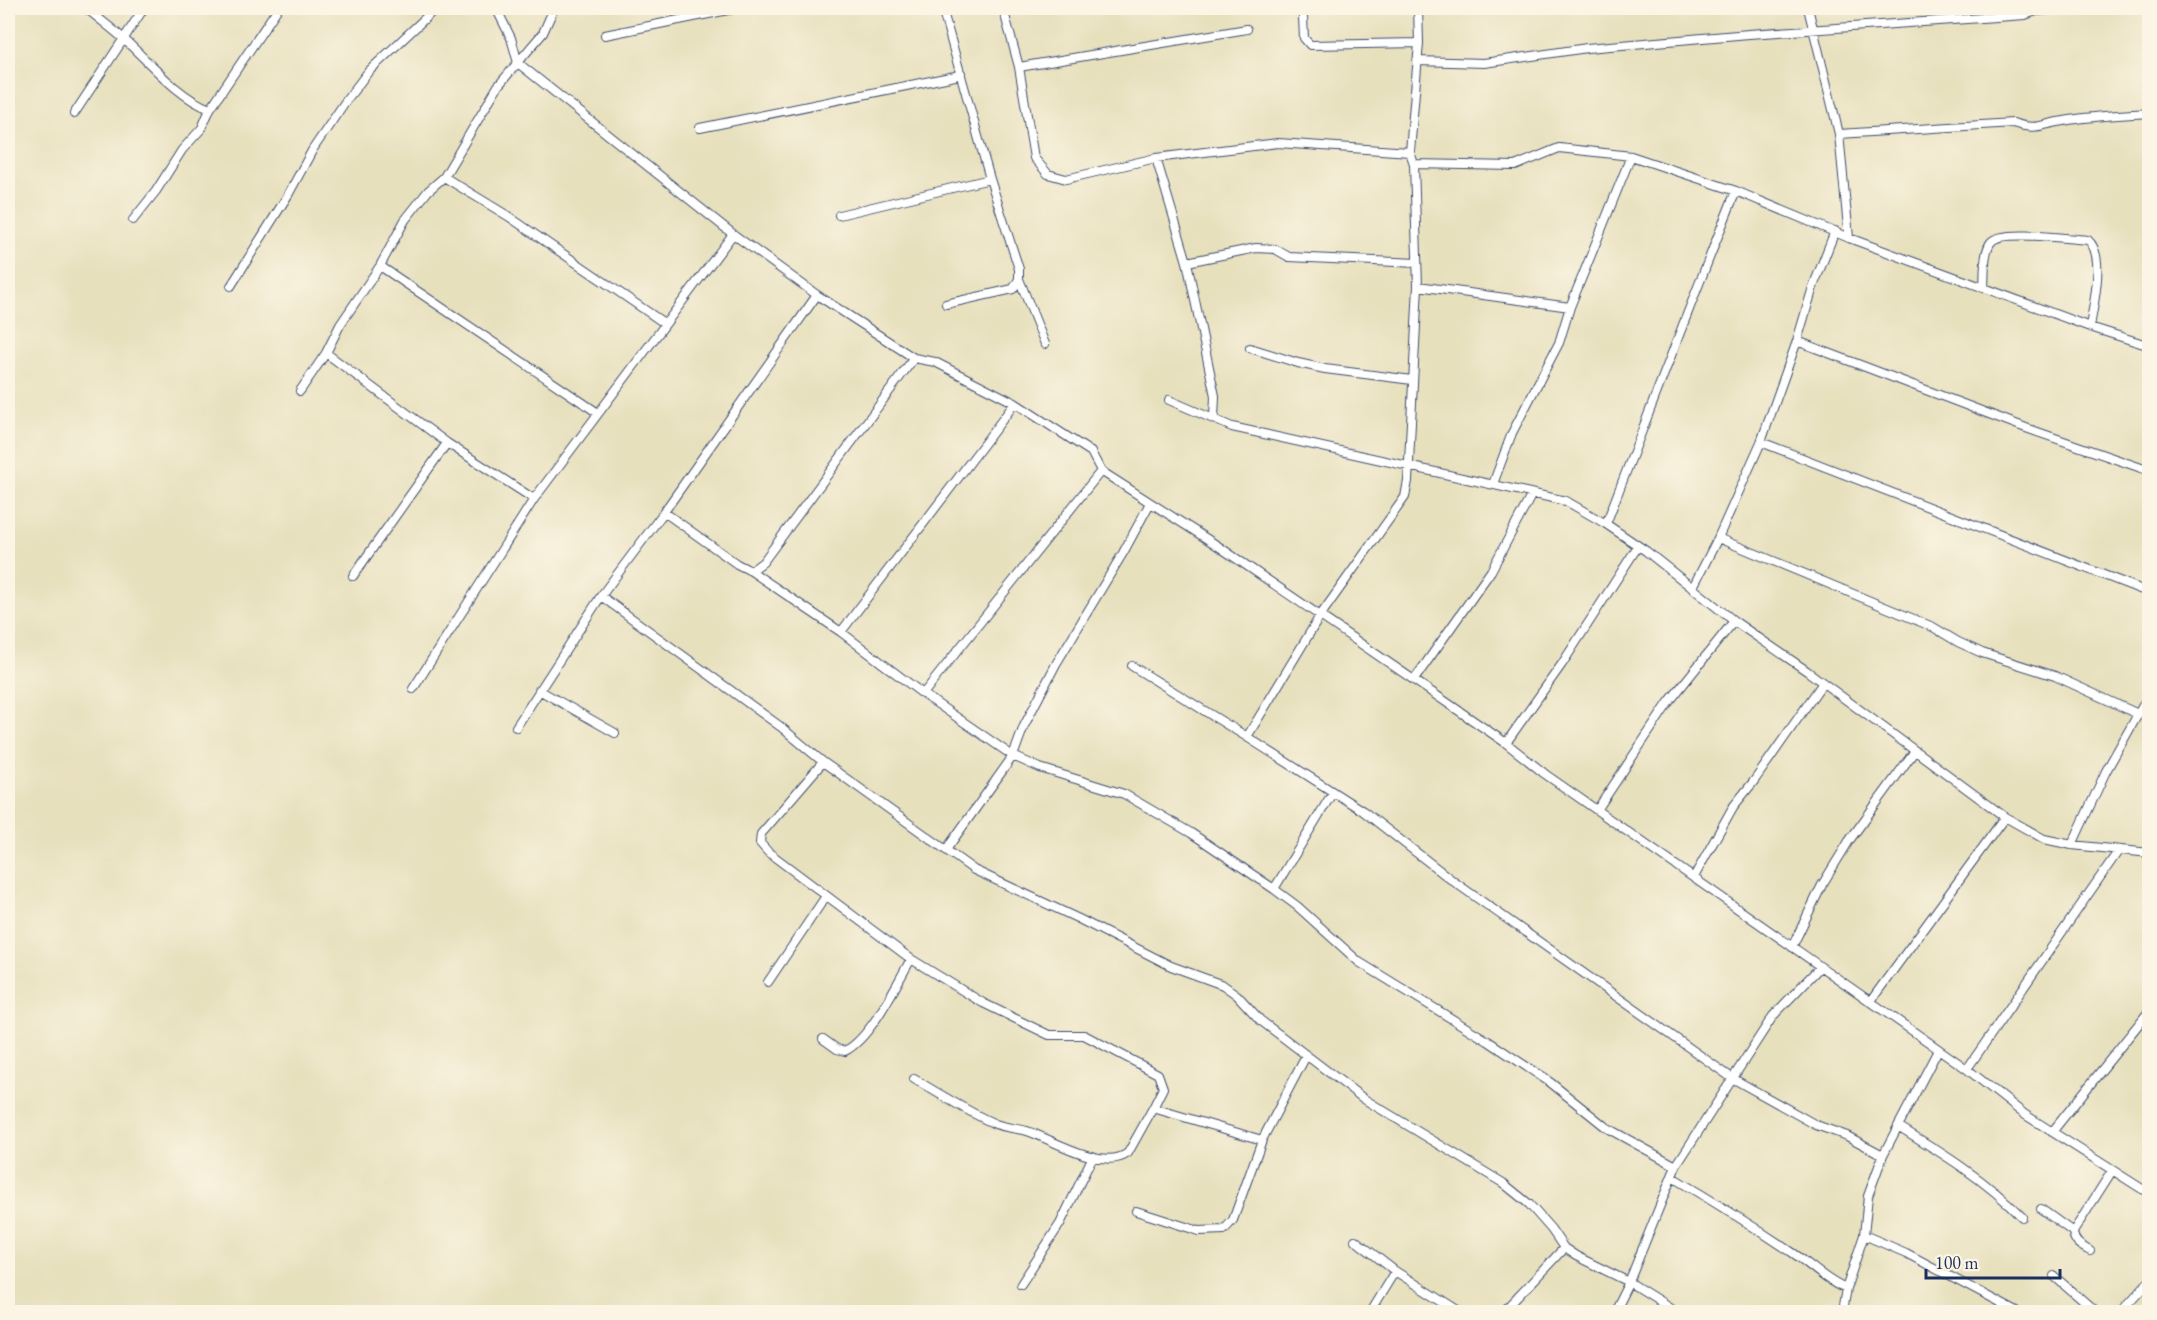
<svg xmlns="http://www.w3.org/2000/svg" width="2157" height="1320" font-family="'EB Garamond',serif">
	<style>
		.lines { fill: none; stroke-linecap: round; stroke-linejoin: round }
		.street-casing { stroke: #3a4a6c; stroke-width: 10 }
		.street { stroke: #fff; stroke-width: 8 }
	</style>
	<rect width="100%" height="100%" fill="#fcf5e5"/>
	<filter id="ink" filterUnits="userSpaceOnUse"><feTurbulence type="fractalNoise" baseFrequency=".0167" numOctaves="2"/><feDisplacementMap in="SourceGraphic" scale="12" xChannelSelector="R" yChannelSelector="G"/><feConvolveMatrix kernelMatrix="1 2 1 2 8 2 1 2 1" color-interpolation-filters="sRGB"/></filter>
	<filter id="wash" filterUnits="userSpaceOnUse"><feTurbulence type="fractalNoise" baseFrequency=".008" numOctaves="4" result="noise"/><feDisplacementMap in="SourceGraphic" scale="24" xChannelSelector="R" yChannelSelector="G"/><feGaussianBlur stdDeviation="1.35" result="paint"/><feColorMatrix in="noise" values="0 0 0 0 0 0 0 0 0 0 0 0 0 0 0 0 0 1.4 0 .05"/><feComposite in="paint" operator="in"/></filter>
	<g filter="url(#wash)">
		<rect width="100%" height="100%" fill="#e7e0bd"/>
	</g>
	<g filter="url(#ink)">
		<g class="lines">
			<g class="street-casing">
				<path id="street" d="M86,8C99,19 113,29 126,41C150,63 179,98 210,109
					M496,8L511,38L518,63L733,234L817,295L914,358L935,362L1015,403L1091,452L1101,471L1218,546L1506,743L1545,774L1967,1069L2024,1114L2150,1194
					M942,8L990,179L1019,269V279L1045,344
					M1003,8L1019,67L1034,158L1048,174L1066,179L1156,158L1278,143L1410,152
					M1808,8L1839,134L1849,238
					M1303,17L1304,38L1310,45L1419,43
					M605,35L738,8
					M1417,61L1484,63L1587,48L1749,34L2025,15L2036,11L2075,8
					M1019,67L1247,29
					M74,114L144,8
					M700,128L955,76L961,73
					M1839,134L2013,123C2037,131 2041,124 2064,121C2092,116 2121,115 2150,113
					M1156,158L1187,262L1215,396L1214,418
					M1414,164L1515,166L1559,148L1631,156L1736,191L1849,238L2090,327L2150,346
					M444,177L508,216L664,323
					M839,215L990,179
					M133,220L156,191L182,150L202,128L210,109L278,8
					M1187,262L1256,248L1275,249L1289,257L1417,263
					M380,266L598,413
					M231,286L288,195L313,149L345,102L368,72L436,8
					M1418,286L1570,307
					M1984,288C1985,275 1983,253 1991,242C2000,229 2071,239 2088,240C2106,255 2093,306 2090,327
					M946,304L1013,289L1019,279
					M1797,341L2026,428L2150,471
					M1250,348L1298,363L1325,369L1412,380
					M326,353L447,443L534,499
					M300,391L326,353L340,325L380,266L405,220L428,191L444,177L498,86L543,33L554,8
					M1169,400L1232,427L1566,501L1606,524L1646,551L1734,621L1807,671L2005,817L2044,839L2072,845L2150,853
					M1761,442L2150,593
					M1493,484L1512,433L1559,343L1570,307L1631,156
					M664,512L737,564L751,571L763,562L914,358
					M1606,524C1649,413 1691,302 1736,191
					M1718,538L1933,627L1958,642L1982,653L2055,676L2138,714
					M751,571L841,632L923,694L1013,756L1040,768L1124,794L1191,833L1274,889
					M353,576L447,443
					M1693,587L1718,538L1761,442L1797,341L1813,287L1835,231
					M601,596L781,727L823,762L974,870L1079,919L1171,966L1223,985L1237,995L1260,1020L1364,1099L1503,1183L1529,1204L1551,1229L1564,1248L1576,1256L1629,1282L1677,1312
					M841,632L1015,403
					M1132,666L1247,737L1363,811L1453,881L1732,1078L1816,1125L1847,1136L1883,1155
					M1414,680L1491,571L1532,494
					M413,689L534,499L733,234
					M539,690L615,733
					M923,694L1101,471
					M516,727L601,596L664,512L817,295
					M1247,737L1320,616L1405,497L1408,481L1418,286L1414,164L1410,152L1419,43L1418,8
					M1506,743L1562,664L1638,546
					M823,762L761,834L760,843L768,852L911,959L983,1003L1049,1035H1084L1158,1074L1163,1088L1153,1108L1262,1140
					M1333,792L1274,889L1297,906L1359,962L1488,1041L1551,1083L1607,1128L1676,1166
					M1597,810L1669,702L1734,621
					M2072,845L2106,771L2150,693
					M946,850L1013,756L1024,726L1056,664L1123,553L1150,503
					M1694,877L1733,807L1754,781L1822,684
					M1792,947L1822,885L1849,841L1914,752
					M768,982L826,896
					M1870,1002L2005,817
					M823,1039L837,1049L845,1051C871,1038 896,985 911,959
					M1967,1069L2119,850
					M914,1079C940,1094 965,1110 991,1122C1002,1128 1016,1128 1027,1131C1052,1139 1103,1172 1128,1153L1153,1108
					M1898,1126C1942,1153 1986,1180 2022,1217
					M2052,1132L2150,1010
					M1672,1177C1713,1201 1753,1226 1793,1253C1811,1265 1826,1281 1846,1289L1842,1312
					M2041,1209L2073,1232
					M1136,1211L1199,1231L1224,1230L1233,1220L1262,1140L1306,1056
					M1864,1235L1868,1196L1883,1155L1938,1050
					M1355,1240L1395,1271L1460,1312
					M2090,1251C2081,1246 2074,1243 2073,1232L2112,1171
					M2054,1276L2095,1312
					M1021,1284L1060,1224L1093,1156
					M1846,1289L1864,1235L1906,1253L2017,1312
					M1370,1312L1395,1271
					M1504,1312L1564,1248
					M1614,1312L1629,1282L1676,1166L1773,1016L1820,967
					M2121,1312L2150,1280"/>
			</g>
			<use href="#street" class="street"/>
		</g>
	</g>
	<rect width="2157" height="1320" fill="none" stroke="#fcf5e5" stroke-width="30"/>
	<path d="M1926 1269v9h134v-9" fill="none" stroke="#1b2f5e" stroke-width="3"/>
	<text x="1935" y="1269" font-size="18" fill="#1b2f5e" stroke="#fcf5e5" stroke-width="4.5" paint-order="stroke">100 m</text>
</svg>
